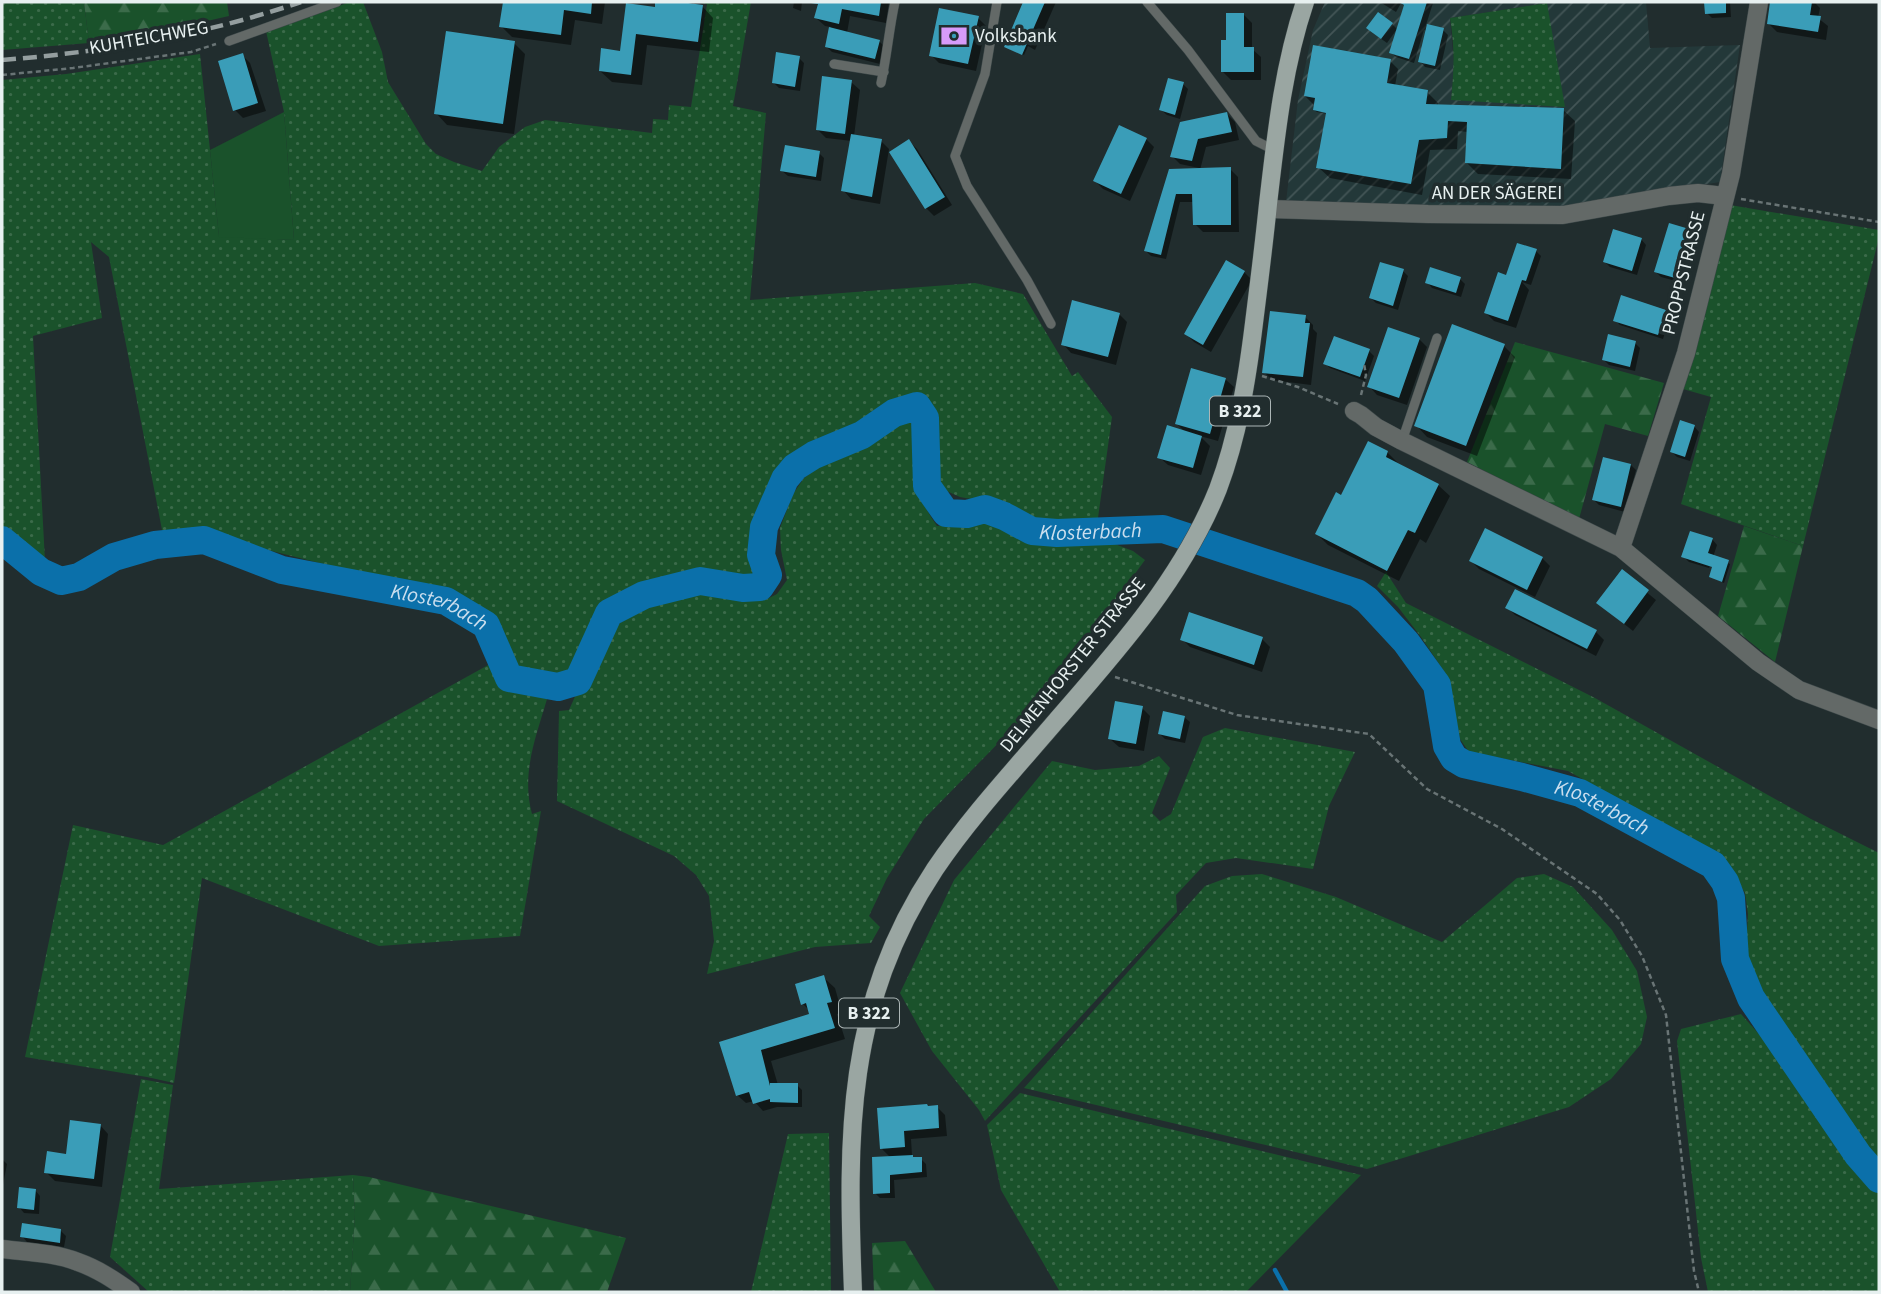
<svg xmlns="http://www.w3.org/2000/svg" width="1881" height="1294" font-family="'Source Sans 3',sans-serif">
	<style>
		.industrial { fill: url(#industrial-furrows); fill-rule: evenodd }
		.grass { fill: url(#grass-dots) }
		.forest { fill: url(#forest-firs) }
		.green { fill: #1a522b }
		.shadow { fill: #0007 }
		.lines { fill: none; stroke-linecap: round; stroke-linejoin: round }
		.stream { stroke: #0b70aa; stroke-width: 4.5 }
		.river { stroke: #0b70aa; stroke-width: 28 }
		.building { fill: #3a9db8 }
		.service-casing { stroke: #3d4849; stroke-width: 10 }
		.minor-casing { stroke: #3d4849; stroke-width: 19 }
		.primary-casing { stroke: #3d4849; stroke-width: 19 }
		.path { stroke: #697475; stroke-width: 2.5; stroke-dasharray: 5 3.5; stroke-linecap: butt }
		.service { stroke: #636967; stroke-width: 9 }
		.minor { stroke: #636967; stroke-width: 18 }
		.primary { stroke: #9aa6a2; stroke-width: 18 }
		.rail { stroke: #949e9f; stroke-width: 4.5; stroke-dasharray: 14 7; stroke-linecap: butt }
		.labels { text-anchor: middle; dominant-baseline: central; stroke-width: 7; stroke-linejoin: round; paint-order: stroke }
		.shield { fill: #212d2e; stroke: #acb6b6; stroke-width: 2 }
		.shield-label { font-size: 18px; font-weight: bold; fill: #e7f0f0 }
		.poi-label { font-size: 19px; fill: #e7f0f0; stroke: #212d2e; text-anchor: start }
		.street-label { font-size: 19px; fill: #e7f0f0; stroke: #212d2e }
		.water-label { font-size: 21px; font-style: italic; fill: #cadeee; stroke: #212d2e }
	</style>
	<defs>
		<pattern id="industrial-furrows" width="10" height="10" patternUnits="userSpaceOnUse" patternTransform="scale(1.75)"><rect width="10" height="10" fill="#233839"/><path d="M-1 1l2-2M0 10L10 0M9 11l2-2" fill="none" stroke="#435556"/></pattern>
		<pattern id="grass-dots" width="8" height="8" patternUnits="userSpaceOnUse" patternTransform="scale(1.75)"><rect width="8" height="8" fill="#1a522b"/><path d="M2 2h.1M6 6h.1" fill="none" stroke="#3b6b4a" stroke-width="1.8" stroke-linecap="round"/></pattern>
		<pattern id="forest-firs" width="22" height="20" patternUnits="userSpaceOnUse" patternTransform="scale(1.75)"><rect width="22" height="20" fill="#1a522b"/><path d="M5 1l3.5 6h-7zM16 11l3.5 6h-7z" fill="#3b6b4a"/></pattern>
	</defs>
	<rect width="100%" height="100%" fill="#212d2e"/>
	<path class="industrial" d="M1325,2H1646L1650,48L1740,45L1720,182L1550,209L1286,202L1298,100L1313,30ZM1546,3L1451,100L1454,65L1450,18Z"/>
	<path class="grass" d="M2,2H84L89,43L2,50Z
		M350,2H363L382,52L388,82L426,144L436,154L454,162L482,171L499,147L525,127L545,120L652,133L653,119L668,120L669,105L691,107L707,4L696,2H751L733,106L766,113L750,300L975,283L1023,294L1072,376L1078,372L1112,417L1097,525L1073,526L1044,523L1004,505L960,497L942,489L937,455L936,423L927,403L910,399L848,434L800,454L765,506L753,534L756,556L761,567L753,576L706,574L650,590L609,607L579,671L562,681L515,674L489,621L451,596L208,535L164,540L109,257L91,242L102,318L33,336L45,561L2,531V80L66,74L200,54L219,236L294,240L284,112L266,31Z
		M1547,3L1565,107L1451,100C1454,70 1455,49 1450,18Z
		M1730,205L1879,230V237L1803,546L1681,504L1711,397L1683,389Z
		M907,417L913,422C913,467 910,487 937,526L985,522L1030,542L1077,544L1107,541L1133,551L1145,560L1080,649L1016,725L924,819L887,878L869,916L880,927L871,943L815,947L707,974L714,941L709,896L696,875L674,856L557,801L559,711L569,710L594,654L611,629L646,606L688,593L710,594L742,601L765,600L777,594L787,580L781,550L780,528L793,494L804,478L826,462L857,448Z
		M1386,572L1406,603L1595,698L1811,819L1879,853V1163L1865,1147L1802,1057L1761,991L1746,950L1748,914L1745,893L1724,859L1711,850L1568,771L1469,752L1460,739L1448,677L1421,637L1398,607L1377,586Z
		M490,664L499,681L512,689L547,699C536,737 521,773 532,814L541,811L520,936L379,946L202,878L174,1083L147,1077L25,1057L73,825L163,845Z
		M1225,728L1355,752L1329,806L1313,869L1236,858L1206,863L1176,895L1177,912L985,1121L979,1110L932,1051L900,993L954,880L1052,761L1095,770L1139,766L1159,756L1170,768L1152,813L1160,821L1171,814L1203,737Z
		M1262,874L1336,897L1442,942L1517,878L1544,874L1573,887L1612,930L1637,971L1647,1017L1641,1044L1611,1079L1569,1107L1367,1169L1024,1088L1205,886L1232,876Z
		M1741,1014L1783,1061L1806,1102L1879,1194V1292H1708L1701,1258L1677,1041L1681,1029Z
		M141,1079L173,1085L159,1189L353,1175L355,1214L350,1292H149L110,1257Z
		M1020,1093L1361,1175L1246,1292H1060L1001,1190L987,1125Z
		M829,1133L831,1292H751L788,1134Z"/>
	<path class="forest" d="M84,2H227L229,16L163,31L89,43Z
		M1515,342L1664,383L1648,436L1605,424L1579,519L1467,462Z
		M1744,526L1803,546L1775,662L1718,616Z
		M353,1175L369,1177L626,1238L607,1292H350L355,1214Z
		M905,1241L936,1292H874L872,1243Z"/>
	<path class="green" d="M284,112L294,240L219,237L210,150Z"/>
	<path class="shadow" d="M505,2H605L602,24L575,20L571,45L512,37L501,26Z
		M657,2H693V5L702,6L713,18L709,52L647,45L642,85L612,82L600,71L622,53L628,5L656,9Z
		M794,2H802L801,11L793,8Z
		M816,2H889L886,23L850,16L847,33L879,41L884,46L880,64L832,52L826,46L831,27L825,26L816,18L819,7Z
		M1025,2H1056L1035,50L1028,46L1024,55L1008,48L1011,34Z
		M1380,2H1431L1433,3L1426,25L1443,30L1448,35L1440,70L1425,67L1420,61L1427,31L1424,30L1414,63L1396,57L1391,52L1405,6L1401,3L1396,12Z
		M1706,2H1730L1731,17L1712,18L1707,13Z
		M1772,2H1814L1820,8L1818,18L1828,26L1826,40L1777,32L1769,24Z
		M1244,15L1252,23V49L1261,57V80H1231L1223,72L1227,41Z
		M978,18L986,26L976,71L939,63L931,55Z
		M1392,24L1397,29L1387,43L1373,33Z
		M514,43L525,54L514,134L447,125L436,113Z
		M242,55L250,63L266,111L243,118L235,110Z
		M799,58L804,63L800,91L779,88L773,82Z
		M1390,61L1398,69L1395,86L1427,92L1438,103V106L1563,110L1575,121L1571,179L1478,174L1467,163L1468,132L1458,131L1457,149L1430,150L1422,195L1330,178L1318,167L1328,114L1317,112L1314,110L1315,106L1305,96Z
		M851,82L860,90L854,136L881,141L889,149L880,204L851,199L843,190L852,141L826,138L817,129Z
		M1183,84L1188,89L1180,119L1167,115L1161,110Z
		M1227,114L1235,122L1239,140L1206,147L1200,170L1230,169L1238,177L1239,232H1203L1195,224L1194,202H1180L1166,259L1151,256L1146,251L1163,194L1199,168L1180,164L1172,156Z
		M1146,139L1154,147L1130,201L1103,189L1095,181Z
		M909,141L917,149L952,205L934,216L926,208Z
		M819,153L824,158L821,181L788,176L782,171Z
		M1695,232L1700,237L1687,284L1661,277L1656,272Z
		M1641,239L1646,245L1637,275L1610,267L1605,262Z
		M1536,251L1541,256L1531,285L1522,282L1529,290L1516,328L1494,321L1486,313Z
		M1403,271L1408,276L1398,310L1376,303L1371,298Z
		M1244,272L1252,280L1211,352L1194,342L1186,334Z
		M1460,279L1465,284L1461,297L1432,288L1427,282Z
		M1665,312L1670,317L1663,339L1620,325L1615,320Z
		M1119,314L1127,322L1116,365L1071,353L1063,344Z
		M1305,317L1313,325V329L1317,333L1311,385L1272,380L1264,372Z
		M1419,339L1427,347L1407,405L1377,395L1369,386Z
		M1635,343L1640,348L1635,371L1609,365L1604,360Z
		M1504,346L1515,357L1477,456L1427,437L1416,425Z
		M1369,351L1374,356L1365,381L1330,368L1325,363Z
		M1225,379L1234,387L1218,441L1200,436L1210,446L1201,475L1168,465L1159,457L1186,433L1177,424Z
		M1694,426L1699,432L1690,461L1677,457L1672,452Z
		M1387,452L1398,463L1438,485L1450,496L1426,543L1420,539L1399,581L1328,545L1317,534Z
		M1631,465L1636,470L1625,512L1599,505L1594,500Z
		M1712,539L1717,545L1713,557L1730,564L1724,583L1711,577L1713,568L1710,566L1709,568L1689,562L1683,556Z
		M1542,558L1550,566L1535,597L1479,569L1471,561Z
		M1622,572L1656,600L1633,631L1598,603Z
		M1507,607L1596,632L1604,640L1596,656L1515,615Z
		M1182,639H1262L1270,647L1262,672L1190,647Z
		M1142,708L1150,716L1144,751L1119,747L1110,739Z
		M1184,717L1190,722L1185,743L1165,739L1160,734Z
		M823,977L835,988L842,1013L837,1014L845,1039L771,1061L778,1085H797L802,1090V1107H777L763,1111L754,1101L746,1103L737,1095L721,1043L812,1016L810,1011L803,1004Z
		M929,1107H937L945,1115L947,1136L911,1139L912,1155H910L914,1159H921L926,1164L927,1177L894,1180L895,1198H880L875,1193L891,1158L882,1149Z
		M100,1125L108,1134L102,1187L55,1181L46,1172Z
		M2,1159L7,1164L2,1190Z
		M35,1190L40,1196L39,1214L24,1213L19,1207Z
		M61,1231L66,1236L64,1247L27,1242L22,1236Z"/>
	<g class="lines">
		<path class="stream" d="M1275,1270L1287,1292"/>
		<path class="river" id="s1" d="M2,540L41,572L61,581L79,577L114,557L155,545L204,540L282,570L446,601L486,625L509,678L558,687L578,681L609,613L644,595L700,581L743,588L760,587L768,575L761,555L764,527L785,479L795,467L814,455L862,435L894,413L917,406L925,418L927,486L946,513L967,514L985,509L1004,516L1032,531L1057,533L1163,529L1357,593L1367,600L1406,642L1437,685L1447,746L1454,758L1464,764L1522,777L1580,793L1713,865L1725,882L1731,898L1735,959L1751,998L1858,1155L1879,1179"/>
	</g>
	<path class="building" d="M503,2H592L591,14L564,10L561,35L499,27Z
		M655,2H681L703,5L698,42L636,34L631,75L599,71L601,48L620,51L626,3L655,7Z
		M811,2H881L879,16L842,9L839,24L814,18L818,4L811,3Z
		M1023,2H1045L1022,55L1004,47Z
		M1399,2H1427L1409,59L1389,53L1404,5Z
		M1704,2H1726V13L1705,14Z
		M1770,2H1812L1810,15L1821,16L1818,32L1767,24Z
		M939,8L979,16L968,64L929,56Z
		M1378,12L1393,23L1381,39L1366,28Z
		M1226,13H1244V47H1254V72H1221V40H1226Z
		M1427,24L1444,28L1435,66L1418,62Z
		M829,27L880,40L875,59L825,47Z
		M446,31L515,41L503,124L434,114Z
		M1313,45L1391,59L1387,83L1428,90L1426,104L1564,108L1561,169L1465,163L1467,122L1448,121L1447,138L1419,140L1411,184L1316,168L1326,113L1313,110L1315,98L1304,96Z
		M776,52L800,56L795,87L772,83Z
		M243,53L258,103L233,111L218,61Z
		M822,76L852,80L845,134L816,130Z
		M1168,78L1184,82L1175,115L1159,110Z
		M1227,112L1232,132L1198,139L1192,161L1170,157L1180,122Z
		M1119,125L1147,138L1121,194L1093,181Z
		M851,134L882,139L872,197L841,191Z
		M909,139L945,197L925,209L889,152Z
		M785,145L820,151L816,177L780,171Z
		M1231,167V225H1193L1192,194H1176L1161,255L1144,251L1169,169Z
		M1669,223L1696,231L1682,280L1654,272Z
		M1613,229L1642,238L1632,271L1603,262Z
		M1517,243L1537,249L1526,281L1522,280L1508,321L1484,313L1498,272L1506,275Z
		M1226,260L1245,271L1203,345L1184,334Z
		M1380,262L1404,269L1393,306L1369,298Z
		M1430,267L1461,277L1456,293L1425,283Z
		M1621,295L1666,310L1658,335L1613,321Z
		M1072,300L1120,313L1108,357L1061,345Z
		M1270,311L1306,315L1305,323H1310L1303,377L1262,373Z
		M1452,324L1505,344L1466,446L1414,426Z
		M1388,327L1420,338L1399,398L1367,387Z
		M1608,334L1636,341L1630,367L1602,360Z
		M1334,336L1370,349L1360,377L1323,364Z
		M1191,368L1226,378L1210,434L1175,424Z
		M1680,420L1695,425L1685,457L1670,452Z
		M1167,425L1202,436L1193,468L1157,458Z
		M1368,441L1388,451L1386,457L1439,484L1415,533L1408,530L1387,571L1315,534L1336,492L1341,495Z
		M1603,457L1631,464L1621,507L1592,500Z
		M1485,528L1543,557L1527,590L1469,561Z
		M1690,531L1713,538L1708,553L1729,560L1722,582L1709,577L1712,567L1681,557Z
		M1622,569L1649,590L1624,624L1596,603Z
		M1515,589L1597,630L1587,649L1505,608Z
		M1189,612L1263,637L1254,665L1180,640Z
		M1115,701L1143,706L1136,744L1108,739Z
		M1163,711L1185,716L1180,739L1158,734Z
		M824,975L832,1002L827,1003L835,1028L761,1050L770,1086V1083H798V1103L770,1102V1099L753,1104L749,1092L736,1096L719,1042L809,1014L806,1003L801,1005L795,984Z
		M927,1104L928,1106L938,1105L939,1128L904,1131L905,1147L880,1149L877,1108Z
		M70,1120L101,1124L94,1179L44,1173L47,1151L66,1154Z
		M913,1155V1157H922V1172L890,1175V1193L873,1194L872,1157Z
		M19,1187L36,1189L34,1210L17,1208Z
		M22,1223L61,1229L60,1243L20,1237Z"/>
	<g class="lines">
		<g class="service-casing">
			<path id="service" d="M997,2L985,74L955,156L967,186L1027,280L1051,324
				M1147,2L1188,50L1256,141L1274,150
				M229,41L337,2
				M834,64L884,72
				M881,83C887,56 889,29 895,2
				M1402,441L1437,338"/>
		</g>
		<g class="minor-casing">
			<path id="minor" d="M1268,209L1428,214L1563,215L1669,196L1698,193L1724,196
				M1354,411L1361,415L1376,427L1402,441L1621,548L1758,662L1799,690L1879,720
				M1621,548L1686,353L1731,174L1759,2
				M2,1249C27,1252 55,1253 78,1262C98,1269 114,1280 131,1292"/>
		</g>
		<g class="primary-casing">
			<path id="primary" d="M853,1292C847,1136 845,1005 935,869C971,816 1015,769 1056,721C1118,650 1183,577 1218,489C1238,436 1247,380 1254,323C1259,283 1264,244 1268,204C1276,135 1283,67 1305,2"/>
		</g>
		<path class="path" d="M2,75L73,68L191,52L216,44
			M1741,199L1879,222
			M1262,376L1298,387L1338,404
			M1361,395L1366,375L1364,364
			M1115,677L1237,715L1369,734L1427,789L1502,829L1597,894L1620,920L1642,956L1666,1015L1694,1271L1699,1292"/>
		<use href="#service" class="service"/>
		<use href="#minor" class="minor"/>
		<use href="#primary" class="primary"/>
		<path class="rail" d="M2,60C104,52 204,35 301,2"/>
	</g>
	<defs>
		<g id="bank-bare" transform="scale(2.1)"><path d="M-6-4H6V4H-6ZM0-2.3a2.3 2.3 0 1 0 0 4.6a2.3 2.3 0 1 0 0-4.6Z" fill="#d79bf9" stroke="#212d2e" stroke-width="2.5" paint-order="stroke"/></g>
	</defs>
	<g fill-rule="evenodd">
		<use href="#bank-bare" x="954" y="36"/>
	</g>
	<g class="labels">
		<g class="shield">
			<rect x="1210" y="396.5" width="60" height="29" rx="5"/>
			<rect x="839" y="998.5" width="60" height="29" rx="5"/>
		</g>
		<g class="shield-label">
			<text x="1240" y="411">B 322</text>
			<text x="869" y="1013">B 322</text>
		</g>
		<g class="poi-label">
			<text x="975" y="36">Volksbank</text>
		</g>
		<g class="street-label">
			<text transform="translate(149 38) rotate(-10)">KUHTEICHWEG</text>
			<text x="1497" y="193">AN DER SÄGEREI</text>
			<text transform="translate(1684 273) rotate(-76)">PROPPSTRASSE</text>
			<text transform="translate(1073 665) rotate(-51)">DELMENHORSTER STRASSE</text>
		</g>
		<g class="water-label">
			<text stroke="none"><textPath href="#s1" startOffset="1416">Klosterbach</textPath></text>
			<text stroke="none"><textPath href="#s1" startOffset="469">Klosterbach</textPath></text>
			<text stroke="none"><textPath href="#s1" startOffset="2048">Klosterbach</textPath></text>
		</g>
	</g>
	<rect width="1881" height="1294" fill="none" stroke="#e7f0f0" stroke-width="7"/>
</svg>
